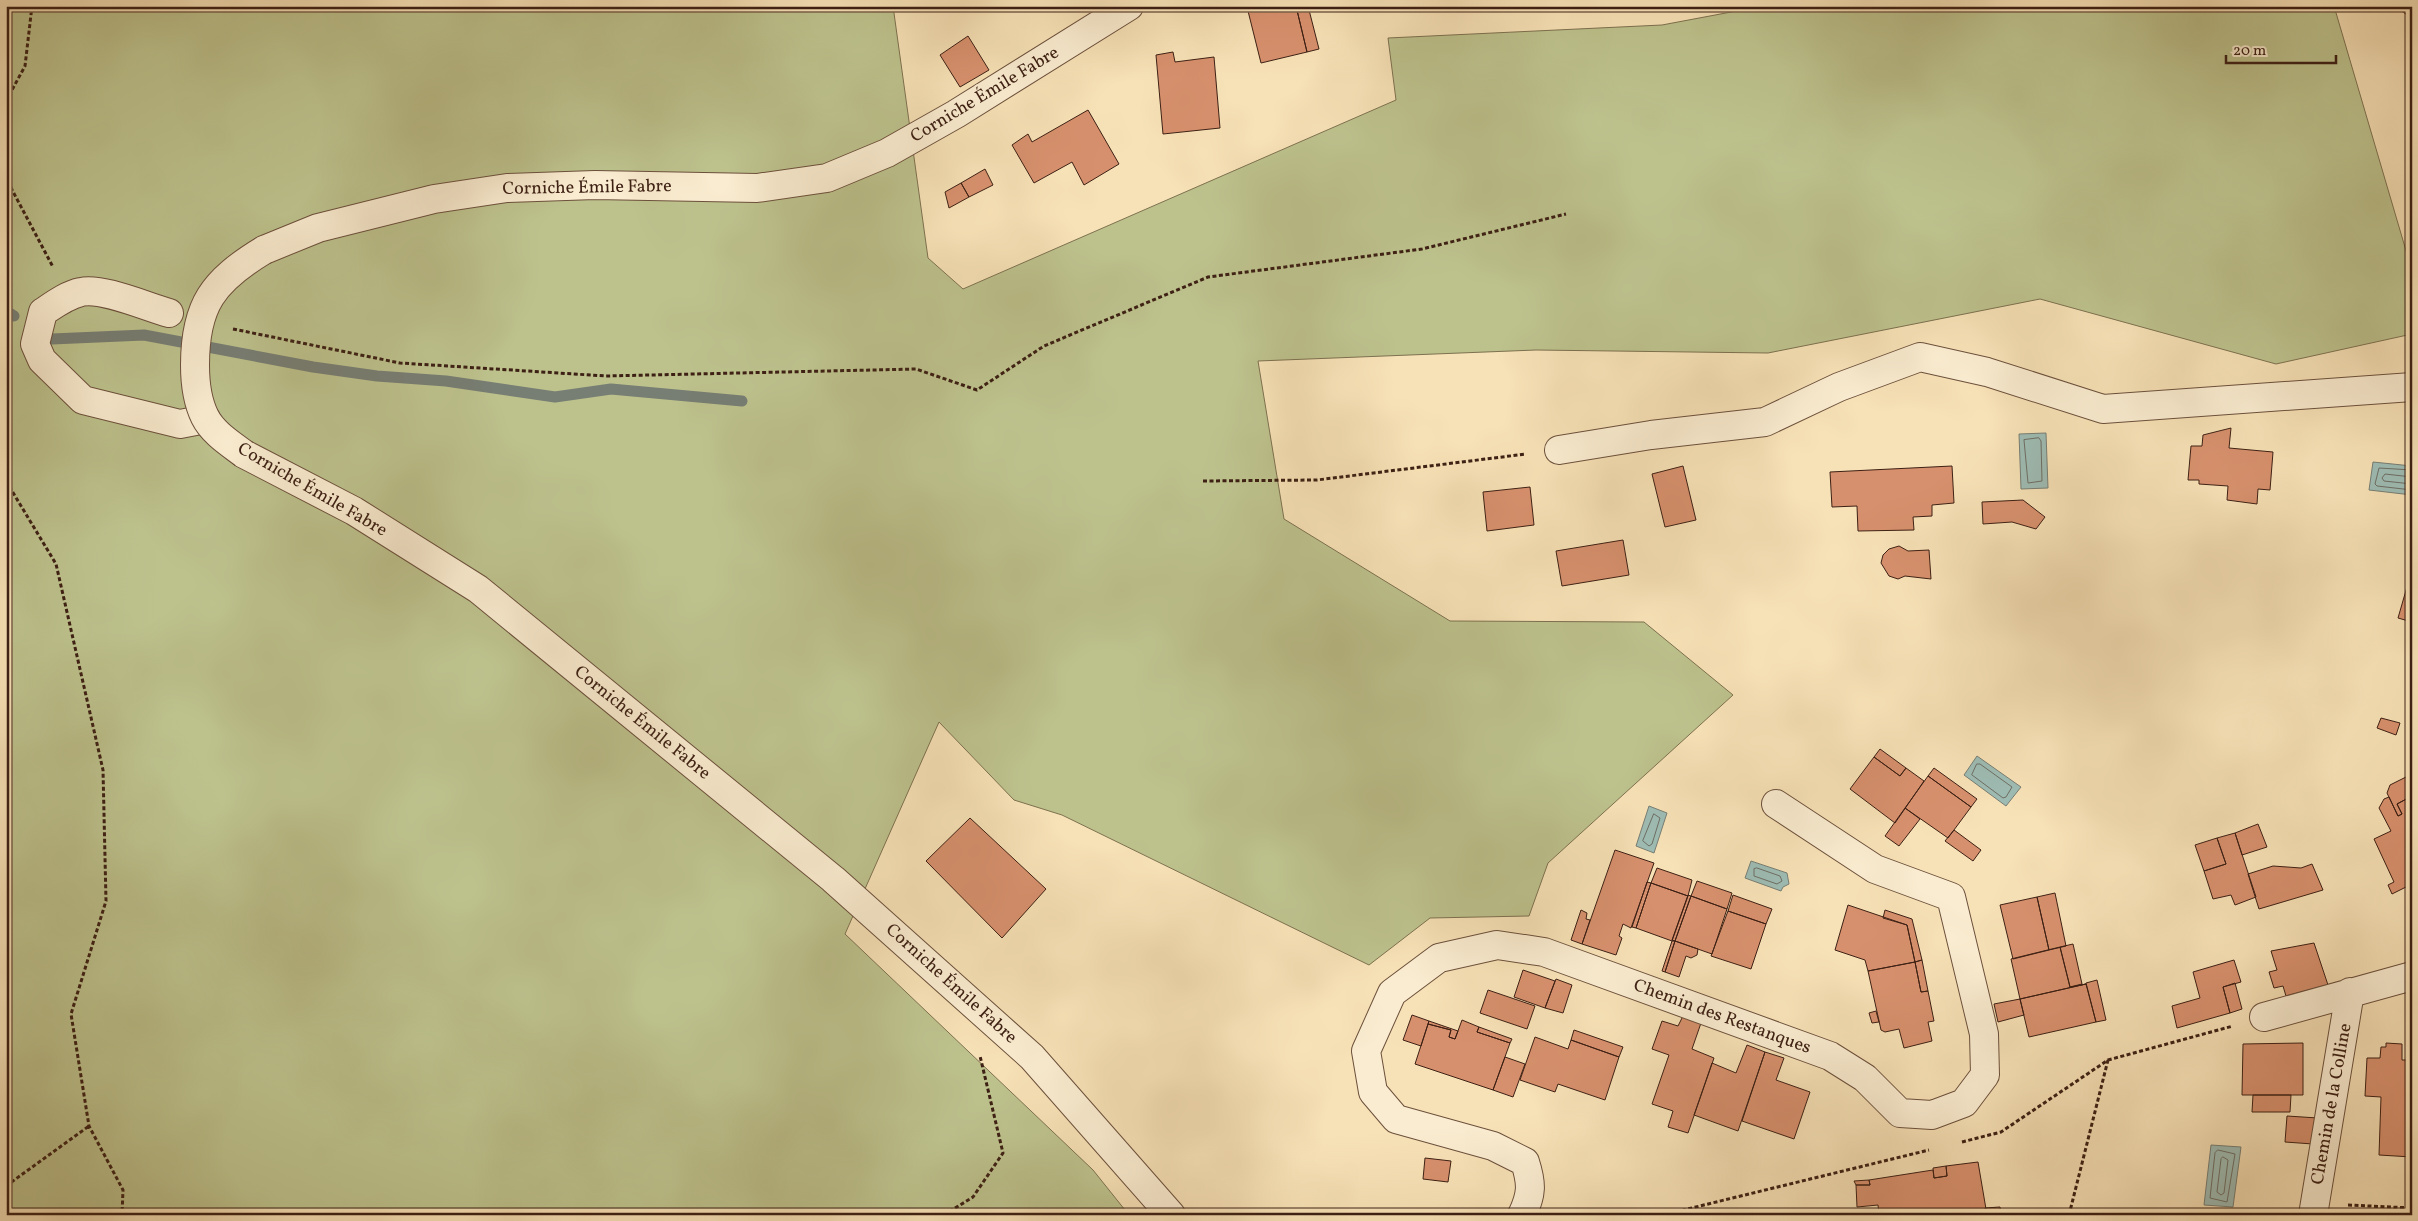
<svg xmlns="http://www.w3.org/2000/svg" width="2418" height="1221" font-family="Vollkorn,serif">
	<style>
		.green { fill: #bdc28d; stroke: #7d7150 }
		.water { fill: #9ebcb4; stroke: #777e74 }
		.lines { fill: none; stroke-linecap: round; stroke-linejoin: round }
		.shore { stroke: #6e6e64; stroke-width: 1 }
		.stream { stroke: #777e74; stroke-width: 11 }
		.building { fill: #d7906d; stroke: #3d2014 }
		.minor-casing { stroke: #6c503c; stroke-width: 30 }
		.path { stroke: #3d2014; stroke-width: 3; stroke-dasharray: 4 2.5; stroke-linecap: butt }
		.minor { stroke: #faecd0; stroke-width: 28 }
		.minor-bridge-casing { stroke: #6c503c; stroke-width: 30; stroke-linecap: butt }
		.minor-bridge { stroke: #faecd0; stroke-width: 28 }
		.labels { text-anchor: middle; dominant-baseline: central; stroke-width: 4; stroke-linejoin: round; paint-order: stroke }
		.street-label { font-size: 18px; fill: #3d2014; stroke: #faecd0 }
	</style>
	<rect width="100%" height="100%" fill="#f7e1b6"/>
	<filter id="stains"><feTurbulence type="fractalNoise" baseFrequency=".004" numOctaves="4"/><feColorMatrix values="0 0 0 0 .2 0 0 0 0 .09 0 0 0 0 .02 0 0 0 .5 -.17"/></filter>
	<radialGradient id="worn" r=".72"><stop offset=".6" stop-color="#630" stop-opacity="0"/><stop offset="1" stop-color="#630" stop-opacity=".3"/></radialGradient>
	<path class="green" d="M6,6H893L928,258L963,289L1396,100L1388,38L1662,25L1763,6H2334L2412,271V334L2276,364L2040,299L1768,353L1536,350L1258,361L1284,519L1450,621L1644,622L1733,695L1548,863L1529,916L1430,918L1369,965L1062,815L1014,800L939,722L845,934L1093,1170L1129,1215H6Z"/>
	<path class="water" d="M2046,433L2048,488L2021,489L2019,434Z
		M2373,462L2412,466V495L2369,490Z
		M1977,756L2021,787L2006,806L1964,775Z
		M1649,806L1667,813L1654,853L1636,846Z
		M1751,861L1787,873L1789,884L1783,887L1781,891L1745,878Z
		M2211,1145L2241,1147L2233,1207L2204,1205Z"/>
	<g class="lines">
		<path class="shore" d="M2039,438L2041,441L2042,481L2028,483L2024,440Z
			M2412,470L2379,468L2375,484L2377,486L2412,490
			M2412,477L2385,474L2382,478L2384,481L2412,484
			M1977,764H1980L2012,787L2006,797L2003,798L1972,775Z
			M1654,814L1660,818L1652,844L1649,846L1643,841Z
			M1757,868L1780,876L1782,881L1777,884L1754,876V869Z
			M2218,1150L2235,1154L2227,1202L2210,1198L2215,1153Z
			M2223,1157L2228,1160L2224,1193L2221,1195L2217,1192L2221,1159Z"/>
		<path class="stream" d="M6,311L14,316
			M52,339L144,335L313,367L377,376L446,381L555,397L611,389L742,401"/>
	</g>
	<path class="building" d="M1296,6L1307,52L1261,63L1247,7Z
		M1296,6H1308L1319,49L1307,52Z
		M2394,6H2412V18Z
		M968,36L989,70L960,87L940,55Z
		M1173,52L1175,62L1214,57L1220,128L1163,134L1156,55Z
		M1088,110L1119,164L1084,185L1072,162L1034,183L1012,145L1028,134L1032,142Z
		M985,169L993,185L969,197L961,183Z
		M961,183L969,197L949,208L945,192Z
		M2231,428L2229,448L2273,452L2270,490L2258,489L2257,504L2227,500L2228,486L2199,484V480H2188L2191,446H2202L2203,435Z
		M1683,466L1696,520L1665,527L1652,474Z
		M1952,466L1954,503L1932,505V516L1913,517L1914,530L1858,531L1857,506L1832,507L1830,472Z
		M1530,487L1534,525L1487,531L1483,492Z
		M2023,500L2045,517L2036,529L2012,522L1983,524L1982,502Z
		M1623,540L1629,575L1562,586L1556,551Z
		M1899,546L1908,551L1929,550L1931,579L1905,576L1898,579L1889,576L1881,563L1883,555L1889,549Z
		M2411,573H2412V622L2398,618Z
		M2381,718L2400,723L2396,735L2377,728Z
		M1880,749L1906,768L1900,776L1874,757Z
		M1874,757L1900,776L1906,768L1924,781L1895,823L1850,789Z
		M1934,768L1977,799L1971,807L1928,776Z
		M2412,774V796L2397,804L2402,814L2398,816L2387,793L2390,785Z
		M1928,776L1971,807L1948,838L1905,808Z
		M2412,796V884L2392,894L2388,885L2394,882L2374,839L2391,831L2379,808L2384,799L2389,797L2398,816L2402,814L2397,804Z
		M1905,808L1920,819L1899,846L1885,836Z
		M970,818L1046,889L1002,938L926,861Z
		M2258,824L2267,847L2242,855L2235,833Z
		M1954,830L1981,850L1973,861L1945,841Z
		M2235,833L2256,897L2235,905L2231,895L2213,899L2204,871L2226,864L2217,838Z
		M2217,838L2226,864L2204,871L2195,845Z
		M1615,850L1654,863L1631,928L1623,924L1619,936L1622,938L1616,955L1582,944Z
		M2312,864L2323,890L2259,909L2248,874L2273,866L2301,868Z
		M1657,868L1692,880L1688,896L1651,883Z
		M1697,881L1732,893L1727,909L1691,896Z
		M1647,882L1651,883L1636,928L1632,927Z
		M1651,883L1688,896L1672,941L1636,928Z
		M2055,893L2066,946L2049,950L2037,897Z
		M1688,895L1691,896L1675,941L1672,940Z
		M1733,895L1772,909L1766,924L1728,911Z
		M1691,896L1727,909L1712,954L1675,941Z
		M2037,897L2049,950L2013,959L2000,905Z
		M1848,905L1907,925L1915,962L1868,971L1865,960L1835,950Z
		M1581,910L1587,913L1586,919L1590,920L1582,944L1571,940Z
		M1885,910L1912,919L1922,960L1915,962L1907,925L1883,918Z
		M1728,911L1766,924L1751,969L1711,956Z
		M1672,941H1675L1665,972L1662,971Z
		M1675,941L1698,949L1697,955L1691,958L1686,956L1679,977L1665,972Z
		M2314,943L2328,985L2286,996L2283,986L2274,988L2269,972L2277,970L2271,951Z
		M2073,944L2082,984L2070,987L2060,947Z
		M2060,947L2070,987L2086,984L2020,999L2011,959Z
		M1922,960L1928,991L1921,992L1915,962Z
		M2234,960L2241,982L2223,987L2230,1013L2177,1028L2172,1006L2200,998L2193,972Z
		M1915,962L1921,992L1928,991L1934,1021L1928,1022L1932,1041L1904,1048L1899,1029L1885,1032L1881,1030L1868,971Z
		M1523,970L1555,981L1545,1008L1514,997Z
		M1556,979L1572,985L1563,1013L1545,1008Z
		M2097,980L2106,1020L2096,1022L2086,983Z
		M2235,983L2242,1009L2230,1013L2223,987Z
		M2086,984L2096,1022L2029,1037L2020,999Z
		M1488,990L1535,1006L1527,1029L1480,1013Z
		M2020,999L2024,1015L1998,1022L1994,1004Z
		M1876,1011L1879,1022L1872,1023L1869,1013Z
		M1412,1015L1429,1021L1421,1046L1403,1040Z
		M1683,1016L1701,1023L1692,1049L1714,1058L1688,1133L1668,1127L1673,1111L1652,1104L1669,1055L1652,1049L1662,1021L1678,1026Z
		M1462,1020L1479,1027L1477,1032L1510,1043L1493,1090L1415,1064L1428,1024L1451,1030L1449,1037L1455,1039Z
		M1429,1021L1458,1031L1455,1039L1449,1037L1451,1030L1428,1024Z
		M1479,1027L1512,1039L1510,1043L1477,1032Z
		M1574,1030L1623,1047L1619,1057L1571,1040Z
		M1535,1037L1568,1049L1571,1040L1619,1057L1605,1100L1558,1084L1555,1092L1520,1080Z
		M2303,1043V1095H2242L2243,1044Z
		M2386,1043L2402,1044V1060H2412V1157L2379,1155L2381,1097L2365,1096L2367,1058H2380L2381,1047H2386Z
		M1747,1045L1765,1052L1738,1131L1694,1115L1712,1063L1736,1073Z
		M1765,1052L1784,1058L1776,1080L1810,1092L1794,1139L1742,1121Z
		M1505,1057L1525,1064L1513,1097L1493,1090Z
		M2253,1095H2291L2290,1112H2252Z
		M2287,1116L2318,1118L2313,1144L2285,1142Z
		M1425,1158L1451,1161L1448,1182L1423,1179Z
		M1978,1162L1987,1215H1879L1878,1205L1857,1207L1856,1185H1870L1869,1180L1933,1170L1934,1178L1947,1176L1946,1166Z
		M1946,1166L1947,1176L1934,1178L1933,1168Z
		M1869,1180L1870,1185H1856L1854,1181Z
		M2000,1207L2001,1215H1987L1985,1208Z"/>
	<g class="lines">
		<g class="minor-casing">
			<path id="minor" d="M264,250L318,228L434,199L507,188L595,185L757,188L827,178L887,153L956,114L1129,6
				M169,313C147,307 102,287 81,292C67,295 55,304 43,312L35,344L42,360L83,400L180,424L206,419
				M1559,450L1651,435L1765,422L1839,387L1920,357L1987,372L2103,409L2412,387
				M244,454L354,511L478,589L833,879L1032,1057L1171,1215
				M2264,1017L2412,976
				M1522,1215C1532,1194 1532,1184 1525,1162L1493,1146L1396,1119L1373,1092L1366,1051L1392,993L1439,958L1497,945L1544,952L1830,1056L1865,1078L1900,1113L1932,1115L1964,1103L1985,1075L1984,1034L1951,897L1875,869L1776,804
				M2313,1215L2350,992"/>
		</g>
		<path class="path" d="M6,101L25,66L32,6
			M6,165L10,186
			M6,189L10,186L53,267
			M233,329L400,363L606,376L916,369L977,390L1044,346L1208,277L1422,249L1566,214
			M6,481L56,564L103,770L106,901L71,1014L89,1126L123,1190L122,1215
			M1203,481L1317,480L1526,454
			M1962,1142L2001,1132L2108,1060L2233,1026
			M6,1186L89,1126
			M2348,1205L2412,1208
			M944,1215L973,1197L1003,1153L980,1056
			M1663,1215L1929,1150
			M2069,1215L2108,1060"/>
		<use href="#minor" class="minor"/>
		<g class="minor-bridge-casing">
			<path id="minor-bridge" d="M244,454C231,444 213,433 205,417C197,401 195,383 195,365C195,305 213,281 264,250"/>
		</g>
		<use href="#minor-bridge" class="minor-bridge"/>
	</g>
	<g class="labels">
		<g class="street-label">
			<text transform="translate(985 95) rotate(-31)">Corniche Émile Fabre</text>
			<text transform="translate(587 188) rotate(-1)">Corniche Émile Fabre</text>
			<text transform="translate(312 490) rotate(30)">Corniche Émile Fabre</text>
			<text transform="translate(642 723) rotate(39)">Corniche Émile Fabre</text>
			<text transform="translate(951 984) rotate(42)">Corniche Émile Fabre</text>
			<text transform="translate(1722 1017) rotate(20)">Chemin des Restanques</text>
			<text transform="translate(2332 1104) rotate(-80)">Chemin de la Colline</text>
		</g>
	</g>
	<rect width="2418" height="1221" fill="none" stroke="#f7e1b6" stroke-width="25"/>
	<rect x="8" y="8" width="2403" height="1206" fill="none" stroke="#3d2014" stroke-width="2.5"/>
	<rect x="12" y="12" width="2393" height="1196" fill="none" stroke="#3d2014"/>
	<path d="M2226 55v8h110v-8" fill="none" stroke="#3d2014" stroke-width="2.5"/>
	<text x="2233" y="55" font-size="15" fill="#3d2014" stroke="#faecd0" stroke-width="4" paint-order="stroke">20 m</text>
	<rect width="100%" height="100%" filter="url(#stains)"/>
	<rect width="100%" height="100%" fill="url(#worn)"/>
</svg>
